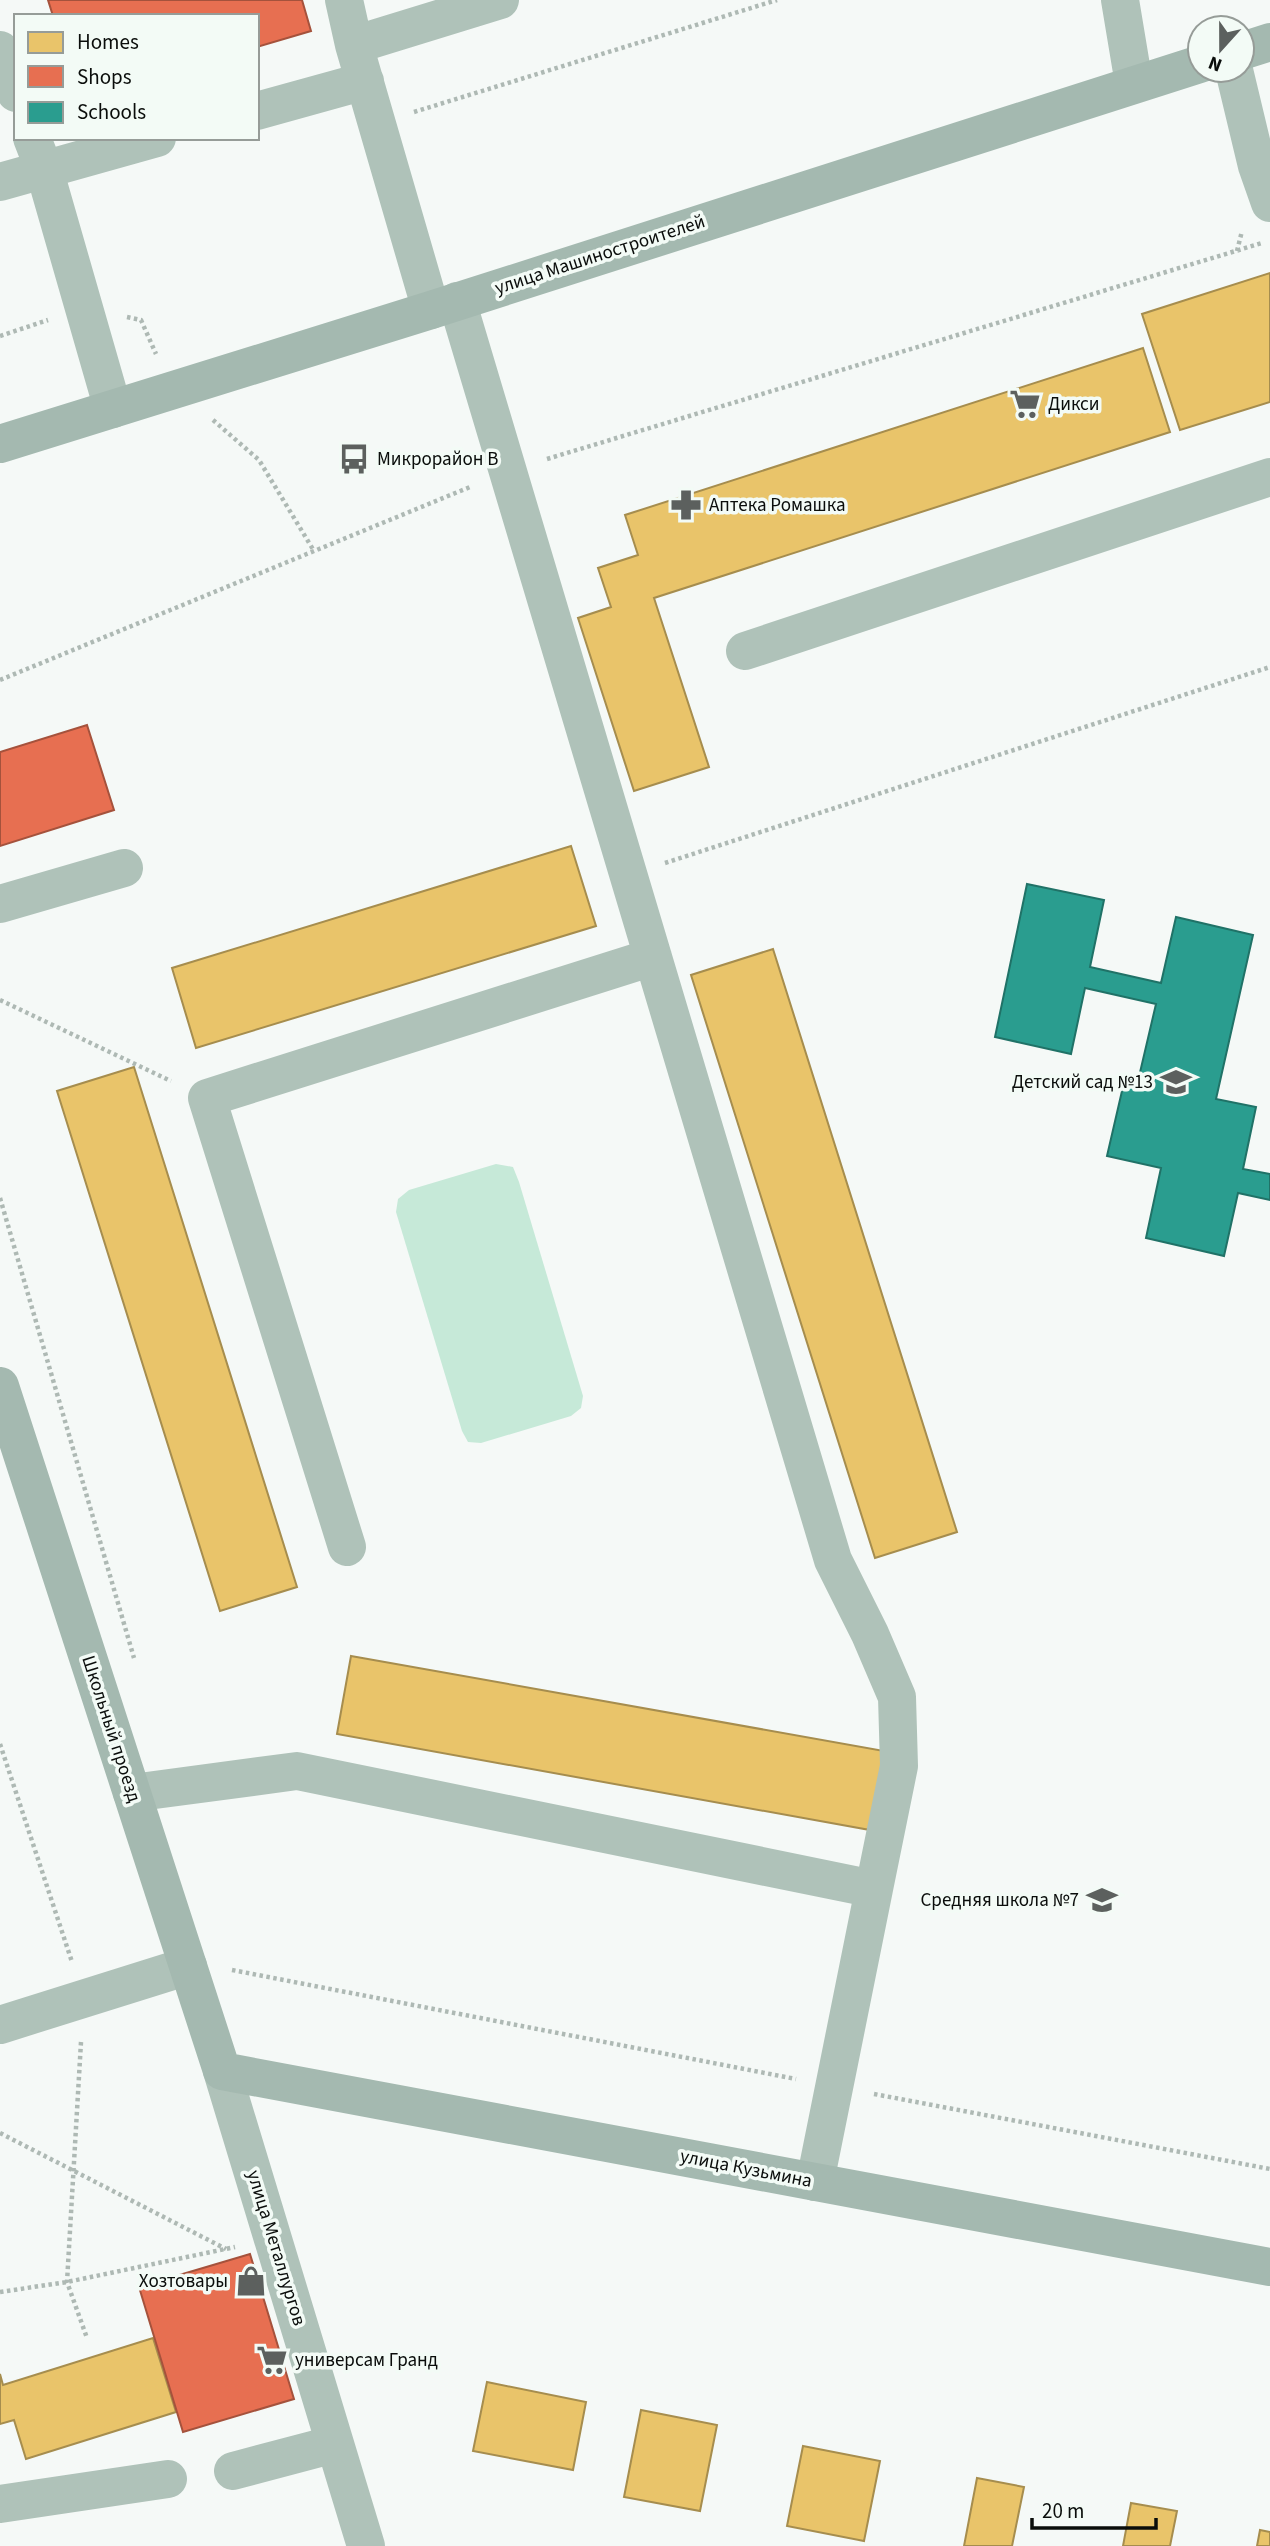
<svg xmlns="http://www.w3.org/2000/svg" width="1270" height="2546" font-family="'Source Sans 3',sans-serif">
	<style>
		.pitch { fill: #c6e9d8 }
		.homes { fill: #e9c46a; stroke: #a68d4e; stroke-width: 2 }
		.shops { fill: #e76f51; stroke: #a5523c; stroke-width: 2 }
		.schools { fill: #2a9d8f; stroke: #207267; stroke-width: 2 }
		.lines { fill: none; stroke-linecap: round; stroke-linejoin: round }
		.path { stroke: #aeb9b4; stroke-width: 4.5; stroke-dasharray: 3.5 3.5; stroke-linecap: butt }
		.minor { stroke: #afc2b9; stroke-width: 38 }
		.major { stroke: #a4b9b0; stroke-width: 38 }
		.labels { text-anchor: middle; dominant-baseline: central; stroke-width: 7; stroke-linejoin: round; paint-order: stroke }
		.street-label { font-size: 19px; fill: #0a0d0b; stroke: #f3fbf6 }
		.poi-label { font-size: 19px; fill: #0a0d0b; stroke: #f3fbf6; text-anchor: start }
	</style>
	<rect width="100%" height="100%" fill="#f5f9f7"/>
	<path class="pitch" d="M496,1164L513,1167L519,1182L583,1396L581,1408L571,1416L481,1443L468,1442L462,1431L396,1212L398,1199L409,1190Z"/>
	<path class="homes" d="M1270,273V402L1180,430L1142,314Z
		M1143,348L1170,432L654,598L709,767L634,791L578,618L611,607L598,568L638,555L625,515Z
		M571,846L596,926L196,1048L172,968Z
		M773,949L957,1532L875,1558L691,975Z
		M134,1067L297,1587L220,1611L57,1091Z
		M351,1656L884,1751L870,1830L337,1734Z
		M153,2338L176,2412L26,2459L14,2420L0,2424V2374L3,2385Z
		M487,2382L586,2402L573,2470L473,2451Z
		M641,2410L717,2425L700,2511L624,2497Z
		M803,2446L880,2461L864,2541L787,2526Z
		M977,2478L1024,2487L1012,2546H964Z
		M1131,2503L1177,2511L1170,2546H1123Z
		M1260,2530L1270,2532V2546H1257Z"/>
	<path class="shops" d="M48,0H302L311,31L257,47V16H53Z
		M87,725L114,810L0,846V752Z
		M250,2254L294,2399L183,2432L139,2287Z"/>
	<path class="schools" d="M1027,884L1104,900L1090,967L1161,983L1176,917L1253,935L1216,1099L1256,1107L1243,1169L1270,1174V1200L1238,1193L1224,1256L1146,1238L1161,1168L1107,1156L1125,1078L1138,1081L1156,1004L1085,988L1071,1054L995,1037Z"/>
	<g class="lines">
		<path class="path" d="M414,112L777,0
			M1237,251L1242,231
			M127,317L141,320L156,354
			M0,336L48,320
			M213,420L259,460L314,551
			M547,459L1262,243
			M0,680L470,487
			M665,863L1270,667
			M0,1000L171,1081
			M0,1198L134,1658
			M0,1744L72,1962
			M232,1970L796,2079
			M81,2042L67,2282L87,2338
			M874,2094L1270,2169
			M0,2133L226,2249
			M0,2292L67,2282L235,2247"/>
		<path class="minor" d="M344,0L354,45L431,310
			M1120,0L1134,84
			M354,45L500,0
			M0,50L16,93
			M1234,70L1257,166L1270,203
			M257,111L365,81
			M32,138L44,169L113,409
			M0,182L157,138
			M457,301L833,1560L870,1634L897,1697L899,1766L874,1889
			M745,651L1270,477
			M0,904L124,868
			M347,1547L207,1098L653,957
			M132,1793L297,1771L874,1889L815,2182
			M0,2025L188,1966
			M222,2071L366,2546
			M233,2471L335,2444
			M0,2504L168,2479"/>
		<path class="major" d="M1242,51L1270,42
			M0,444L431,310L1200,64
			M0,1386L222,2071L1270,2267"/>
	</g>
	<defs>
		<g id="supermarket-bare" transform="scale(2.415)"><path d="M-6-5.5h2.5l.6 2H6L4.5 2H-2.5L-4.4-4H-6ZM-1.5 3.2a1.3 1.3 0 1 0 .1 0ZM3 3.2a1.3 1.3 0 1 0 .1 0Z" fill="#5c605e" stroke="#f3fbf6" stroke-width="2.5" paint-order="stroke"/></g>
		<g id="bus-bare" transform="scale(2.415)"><path d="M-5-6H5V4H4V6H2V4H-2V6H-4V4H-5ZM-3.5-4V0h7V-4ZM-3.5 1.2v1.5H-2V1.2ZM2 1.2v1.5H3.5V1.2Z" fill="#5c605e" stroke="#f3fbf6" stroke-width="2.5" paint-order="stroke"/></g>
		<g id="pharmacy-bare" transform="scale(2.415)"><path d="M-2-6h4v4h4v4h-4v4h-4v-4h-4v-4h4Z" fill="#5c605e" stroke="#f3fbf6" stroke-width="2.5" paint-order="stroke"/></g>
		<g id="school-bare" transform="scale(2.415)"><path d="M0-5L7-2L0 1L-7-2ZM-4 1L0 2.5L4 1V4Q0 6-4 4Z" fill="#5c605e" stroke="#f3fbf6" stroke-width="2.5" paint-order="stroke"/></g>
		<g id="shop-bare" transform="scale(2.415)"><path d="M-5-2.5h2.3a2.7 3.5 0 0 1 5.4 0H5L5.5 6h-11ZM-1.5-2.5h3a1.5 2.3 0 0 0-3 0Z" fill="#5c605e" stroke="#f3fbf6" stroke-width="2.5" paint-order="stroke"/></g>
	</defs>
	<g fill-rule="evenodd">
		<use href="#supermarket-bare" x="1025" y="404"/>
		<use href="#bus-bare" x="354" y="459"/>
		<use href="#pharmacy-bare" x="686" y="505"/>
		<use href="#school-bare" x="1176" y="1082"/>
		<use href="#school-bare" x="1102" y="1900"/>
		<use href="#shop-bare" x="251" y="2281"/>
		<use href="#supermarket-bare" x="272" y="2360"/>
	</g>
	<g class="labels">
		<g class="street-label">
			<text transform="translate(600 255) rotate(-18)">улица Машиностроителей</text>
			<text transform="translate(111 1729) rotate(72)">Школьный проезд</text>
			<text transform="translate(746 2169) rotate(11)">улица Кузьмина</text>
			<text transform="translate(276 2248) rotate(73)">улица Металлургов</text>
		</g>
		<g class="poi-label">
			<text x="1048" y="404">Дикси</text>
			<text x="377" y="459">Микрорайон В</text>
			<text x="709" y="505">Аптека Ромашка</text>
			<text x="1153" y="1082" text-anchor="end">Детский сад №13</text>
			<text x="1079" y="1900" text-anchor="end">Средняя школа №7</text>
			<text x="228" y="2281" text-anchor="end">Хозтовары</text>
			<text x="295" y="2360">универсам Гранд</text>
		</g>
	</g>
	<rect x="14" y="14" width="245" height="126" fill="#f3fbf6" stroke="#969c98" stroke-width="2"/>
	<rect x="28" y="32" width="35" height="21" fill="#e9c46a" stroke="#969c98" stroke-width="2"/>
	<text x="77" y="49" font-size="21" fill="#0a0d0b">Homes</text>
	<rect x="28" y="66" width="35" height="21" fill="#e76f51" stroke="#969c98" stroke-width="2"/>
	<text x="77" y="84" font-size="21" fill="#0a0d0b">Shops</text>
	<rect x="28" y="102" width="35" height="21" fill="#2a9d8f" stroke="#969c98" stroke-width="2"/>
	<text x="77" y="119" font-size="21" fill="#0a0d0b">Schools</text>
	<g transform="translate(1221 49) rotate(201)"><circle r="33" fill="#f3fbf6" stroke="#969c98" stroke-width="2"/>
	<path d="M0-5L12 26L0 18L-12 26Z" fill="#5c605e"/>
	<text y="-10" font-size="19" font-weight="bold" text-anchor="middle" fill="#0a0d0b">N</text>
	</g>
	<path d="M1032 2518v10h124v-10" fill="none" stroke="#0a0d0b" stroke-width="3.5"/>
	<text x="1042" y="2518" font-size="21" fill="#0a0d0b" stroke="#f3fbf6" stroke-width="5" paint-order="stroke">20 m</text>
</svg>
